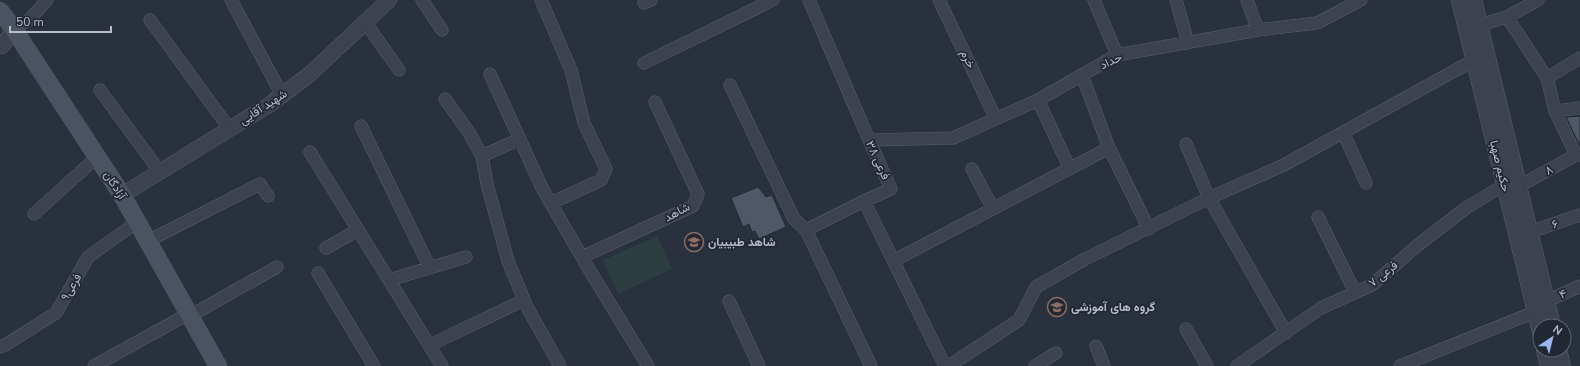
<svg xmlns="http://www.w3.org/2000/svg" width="1580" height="366" font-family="'Nunito Sans',Vazirmatn,sans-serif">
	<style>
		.green { fill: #2c3e40 }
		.building { fill: #4f5866; stroke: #232a35 }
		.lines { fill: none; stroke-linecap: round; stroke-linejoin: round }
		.minor-casing { stroke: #5a616c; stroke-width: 13 }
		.tertiary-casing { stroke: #5a616c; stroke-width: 16 }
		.secondary-casing { stroke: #5a616c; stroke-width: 18 }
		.minor { stroke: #3c434e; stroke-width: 12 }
		.tertiary { stroke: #3c434e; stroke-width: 15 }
		.secondary { stroke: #4b5261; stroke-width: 17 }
		.labels { text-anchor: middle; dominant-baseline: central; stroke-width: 3.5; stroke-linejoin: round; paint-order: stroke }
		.street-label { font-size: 12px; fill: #b9bec9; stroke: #212833 }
		.poi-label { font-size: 12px; font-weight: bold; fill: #b9bec9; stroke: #212833; text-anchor: start }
	</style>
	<rect width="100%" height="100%" fill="#29313e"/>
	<path class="green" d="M657,236L672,269L618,294L603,260Z"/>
	<path class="building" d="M1580,116V146L1566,117Z
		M758,187L766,197L772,195L786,227L759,239L755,231L752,232L749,224L743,227L731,198Z"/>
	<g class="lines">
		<g class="minor-casing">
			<path id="minor" d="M231,0L282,95
				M422,0L442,30
				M541,0L571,70L584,123L606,169L601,180L551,203
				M809,0L869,140L891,189L864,201L945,366
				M939,0L996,119
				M1094,0L1117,55
				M1176,0L1188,43
				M1247,0L1258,30
				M644,3L651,0
				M1507,17L1547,78L1555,111L1576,155
				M150,20L229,128
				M365,22L399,70
				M1479,25L1507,17L1538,0
				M14,30L31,18L47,0
				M644,63L773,0
				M490,74L542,188L590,271L648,366
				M1082,75L1109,148L1149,229
				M1547,78L1580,58
				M730,85L794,219L806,230L871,366
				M100,90L160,172
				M445,99L468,131L482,156L487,184L508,261L527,307L560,366
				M1038,100L1070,169
				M1555,111L1580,108
				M361,126L430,268
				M1343,132L1366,183
				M869,140L953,138L1038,100L1117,55L1258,30L1317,23L1361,0
				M1186,144L1209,198L1286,333
				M310,152L442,366
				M482,156L520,139
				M972,169L993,209
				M1519,186L1576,155H1580
				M34,214L97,157
				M1318,217L1355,292
				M806,230L864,201
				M1530,232L1580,215
				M148,241L260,184L268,196
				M326,248L358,230
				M582,257L693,206L698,194L655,102
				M893,261L1109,148
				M318,273L374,366
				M389,280L466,257
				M729,301L759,366
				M1547,301L1580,286
				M190,316L277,267
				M1186,329L1207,366
				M430,345L524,300
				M1096,346L1104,366
				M0,347L5,345L56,313L88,257L137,222
				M94,366L188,314
				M949,366L1019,320L1036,287L1085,259L1209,198L1284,165L1474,60
				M1035,366L1056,353
				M1237,366L1321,308L1372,285L1418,245L1466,208L1504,185
				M1400,366L1535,312"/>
		</g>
		<g class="tertiary-casing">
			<path id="tertiary" d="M1459,0L1540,332
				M1474,0L1553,326
				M2,46L14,30
				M122,195L269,105L310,74L389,0
				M1544,350L1548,366
				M1559,350L1563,366"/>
		</g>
		<g class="secondary-casing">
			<path id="secondary" d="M0,11L11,25L122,195L218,366"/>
		</g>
		<use href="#minor" class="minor"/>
		<use href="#tertiary" class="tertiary"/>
		<use href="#secondary" class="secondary"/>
	</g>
	<defs>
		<g id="school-ring" transform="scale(1)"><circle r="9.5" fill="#212833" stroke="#8d6e63" stroke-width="1.5"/><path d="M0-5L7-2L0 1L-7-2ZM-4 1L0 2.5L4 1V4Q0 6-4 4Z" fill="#8d6e63"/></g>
	</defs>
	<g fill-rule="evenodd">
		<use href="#school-ring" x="694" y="242"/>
		<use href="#school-ring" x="1057" y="307"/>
	</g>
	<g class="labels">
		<g class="street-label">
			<text transform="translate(968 59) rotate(64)">خرم</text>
			<text transform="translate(1111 61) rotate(-25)">حداد</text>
			<text transform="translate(263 107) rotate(-33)">شهید آقایی</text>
			<text transform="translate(878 160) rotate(65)">فرعی ۳۸</text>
			<text transform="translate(1500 166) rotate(76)">حکیم صهبا</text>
			<text transform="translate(1549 170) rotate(-28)">۸</text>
			<text transform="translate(115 185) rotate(57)">آزادگان</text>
			<text transform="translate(677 212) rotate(-28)">شاهد</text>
			<text transform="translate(1555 224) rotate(-19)">۶</text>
			<text transform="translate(1383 274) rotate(-39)">فرعی ۷</text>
			<text transform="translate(71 287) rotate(-60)">فرعی۹</text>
			<text transform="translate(1563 294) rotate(-25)">۴</text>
		</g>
		<g class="poi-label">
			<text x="708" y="242">شاهد طبیبیان</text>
			<text x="1071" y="307">گروه های آموزشی</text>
		</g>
	</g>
	<g transform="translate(1552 338) rotate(35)"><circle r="19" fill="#212833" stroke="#5e646f"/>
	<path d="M0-3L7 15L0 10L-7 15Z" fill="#9ab6ed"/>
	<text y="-6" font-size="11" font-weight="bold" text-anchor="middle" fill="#b9bec9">N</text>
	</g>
	<path d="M10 26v6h101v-6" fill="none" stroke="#b9bec9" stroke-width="2"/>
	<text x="16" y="26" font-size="12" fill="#b9bec9" stroke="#212833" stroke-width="3" paint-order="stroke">50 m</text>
</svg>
